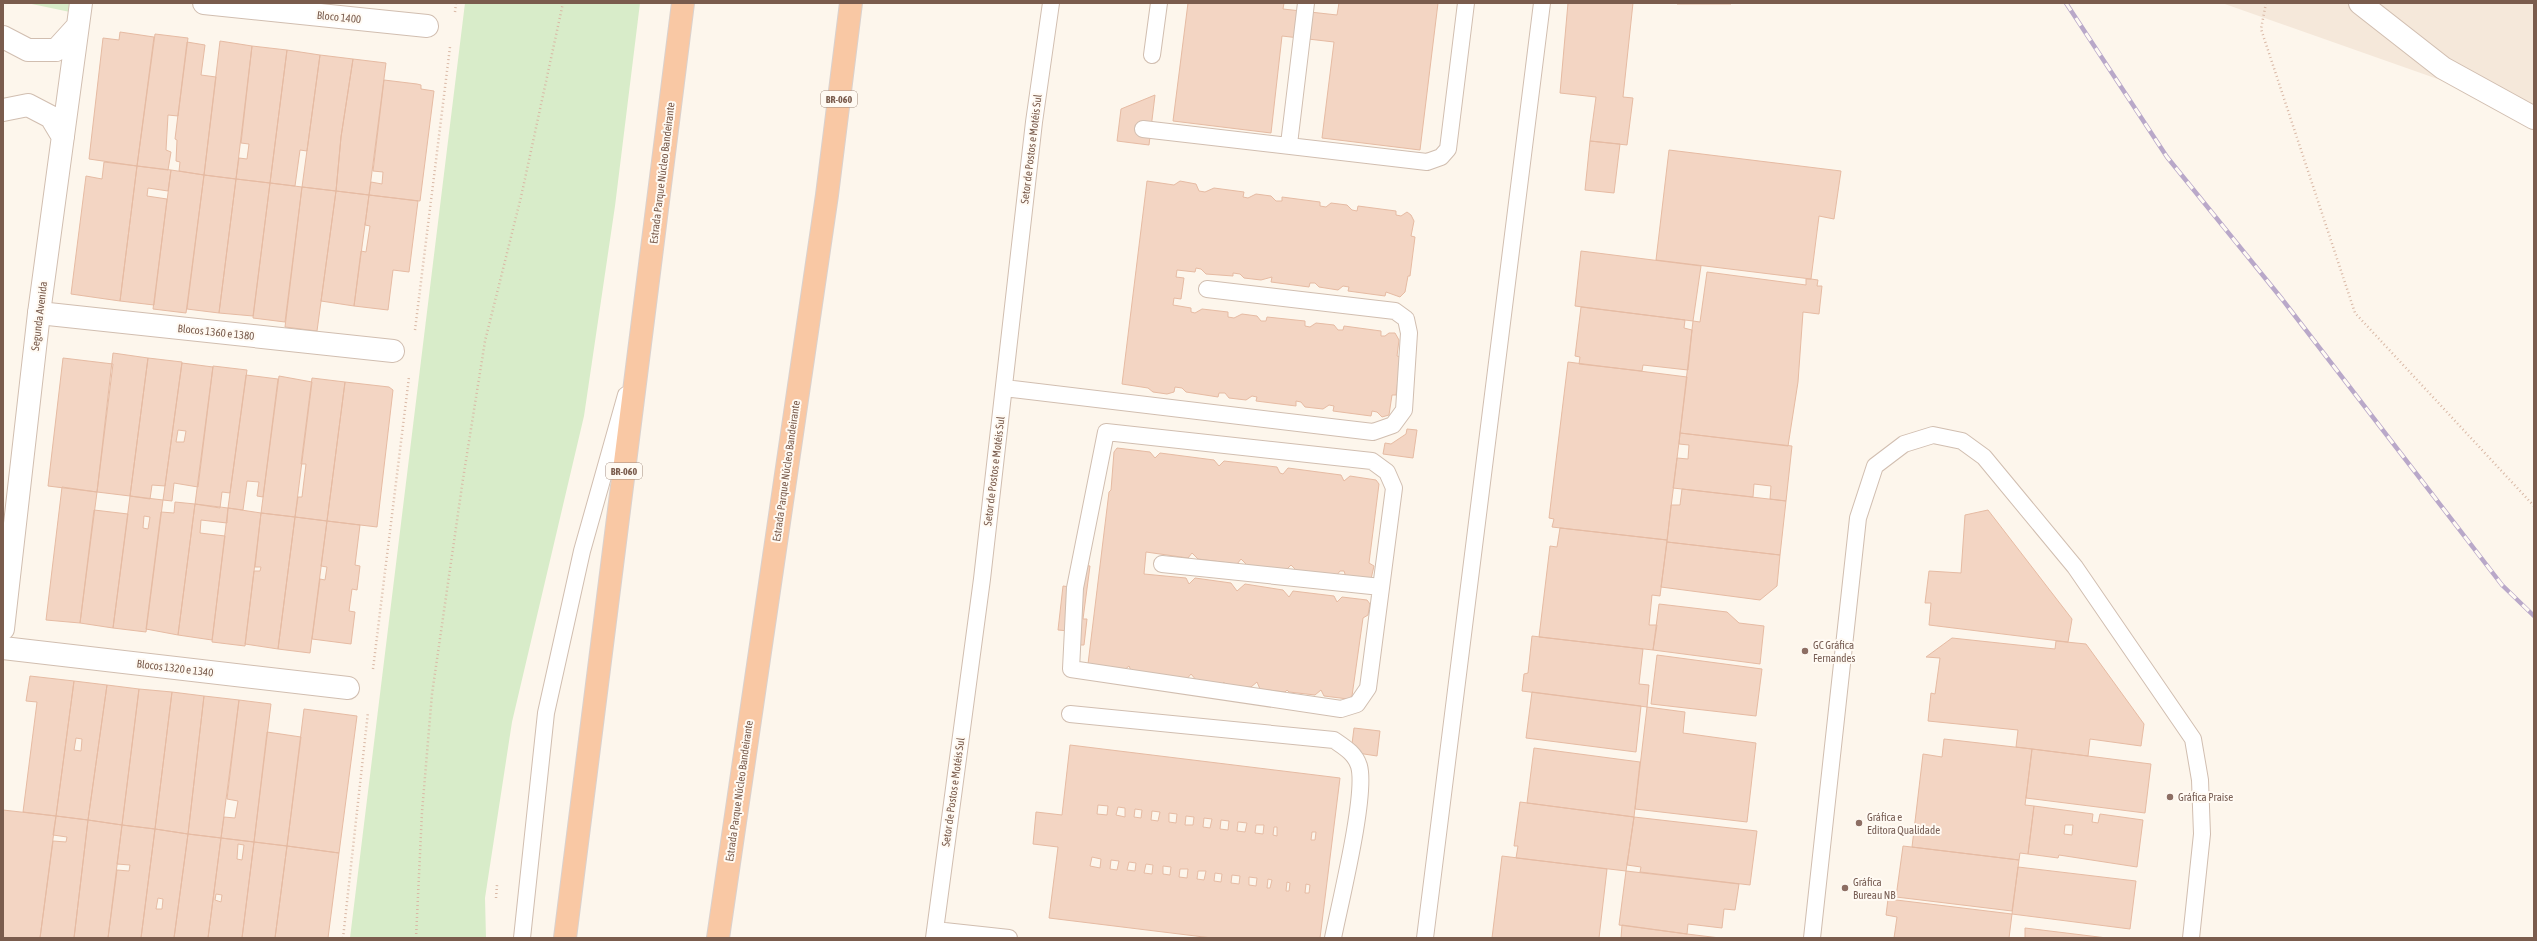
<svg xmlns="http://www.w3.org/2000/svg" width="2537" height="941" font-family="'Asap Condensed',sans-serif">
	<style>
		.residential { fill: #f5e8da }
		.green { fill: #d8ecc9 }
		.building { fill: #f3d5c3; stroke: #e6bba3; fill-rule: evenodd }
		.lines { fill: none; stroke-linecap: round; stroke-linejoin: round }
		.service-casing { stroke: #d1beb0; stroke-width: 18 }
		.minor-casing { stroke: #d1beb0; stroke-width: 24 }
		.tertiary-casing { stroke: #d1beb0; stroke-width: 24 }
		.trunk-casing { stroke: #dad1cd; stroke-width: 24 }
		.path { stroke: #d9b8a5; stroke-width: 2.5; stroke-dasharray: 1 3; stroke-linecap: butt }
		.service { stroke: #fff; stroke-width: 16 }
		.minor { stroke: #fff; stroke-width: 22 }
		.tertiary { stroke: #fff; stroke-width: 22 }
		.trunk { stroke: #f9c8a4; stroke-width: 22 }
		.rail-casing { stroke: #b9a8c9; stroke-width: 4.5 }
		.rail { stroke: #fffaf3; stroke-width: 3; stroke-dasharray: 9; stroke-linecap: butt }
		.education-dot { fill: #8d6e63; stroke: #fffaf3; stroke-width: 1.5 }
		.labels { text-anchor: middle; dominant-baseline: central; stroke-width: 4; stroke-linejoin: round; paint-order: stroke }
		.shield { fill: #fffaf3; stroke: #a28b7f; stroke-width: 1 }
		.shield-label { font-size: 10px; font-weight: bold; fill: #7a5c4d }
		.street-label { font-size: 11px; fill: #7a5c4d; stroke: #fffaf3 }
		.education-label { font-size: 11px; fill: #785e54; stroke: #fffaf3; text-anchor: start }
	</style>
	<rect width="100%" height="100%" fill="#fdf6ec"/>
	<path class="residential" d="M2222,3H2534V113Z"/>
	<path class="green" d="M27,3H71L70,12Z
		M465,3H640L615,206L584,416L512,722L485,898L486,938H350Z"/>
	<path class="building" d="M1188,3H1284L1283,9L1337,15L1339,3H1438L1420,150L1322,138L1334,42L1282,36L1271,133L1173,121Z
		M1568,3H1633L1623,97L1633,98L1627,145L1590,141L1596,97L1560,93Z
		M1677,3H1731V4H1677Z
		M120,32L154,37L137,166L89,159L103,38L119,40Z
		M155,34L188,38L178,116L168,115L166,150L171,152L168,170L137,166Z
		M220,41L252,46L236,179L204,175Z
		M187,42L205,45L201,75L216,77L204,175L179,171L180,162L176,161L177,140L175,139Z
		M252,46L287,50L270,183L236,179L239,158L247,159L249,144L241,143Z
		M287,50L320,55L307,151L300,150L295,186L270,183Z
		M320,55L353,59L341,137L336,191L302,187Z
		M353,59L386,63L369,195L336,191L341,137Z
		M384,80L417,84L421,85V89L434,91L420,201L369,195L371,182L382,184L383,172L373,171Z
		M1155,95L1149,145L1117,141L1121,109Z
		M1590,141L1620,144L1614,193L1585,190Z
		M1669,150L1841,171L1834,219L1819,216L1811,279L1656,260Z
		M104,162L137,166L120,301L71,294L86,176L102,179Z
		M137,166L171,170L168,191L148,188L147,196L167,199L154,305L120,301Z
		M171,170L204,175L186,313L153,309Z
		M204,175L236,179L219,313L187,309Z
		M236,179L270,183L253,316L219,313Z
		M1147,181L1174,185L1180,181L1196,184L1199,191L1205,192L1214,188L1244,192L1243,197L1248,198L1256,194L1271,196L1276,201H1282V197L1320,202V206L1326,207L1331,203L1347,205L1352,210L1357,211L1358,206L1396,211V215L1401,216L1407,212L1411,215L1414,221L1411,236L1415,237L1410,276H1408L1405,292L1400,297L1386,292L1385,296L1348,291L1349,287L1343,286L1338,290L1319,287L1315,283H1310L1309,287L1271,282L1272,277L1261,280L1244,278L1240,274L1233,273V276L1206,274L1201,269L1196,268L1195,272L1177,270L1176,277L1184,278L1181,299L1174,298L1173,305L1191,308V312L1195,313L1202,309L1228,312V317L1234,318L1242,314L1257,316L1261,321H1266L1267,317L1305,321V326L1310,327L1316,323L1334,325L1338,330H1343L1344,326L1381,331V336H1385L1389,333H1395L1399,340L1397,356L1401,357L1396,395H1392L1389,415L1382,417L1377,412L1372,411L1371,416L1333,411L1334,406L1329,405L1323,409L1305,407L1301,402L1296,401V406L1256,401L1257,397L1252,396L1246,400L1229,398L1225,393H1219L1218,397L1186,392L1182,388L1175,387L1174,392L1167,394L1153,392L1148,388L1122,384Z
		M270,183L302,187L285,322L253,318Z
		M302,187L336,191L317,331L285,327Z
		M336,191L369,195L354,306L321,301Z
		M369,195L418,201L409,272L393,270L388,310L354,306L361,251L366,252L370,226L365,225Z
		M1581,251L1701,266L1693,321L1575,306Z
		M1707,272L1806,285V279H1811L1818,280L1817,286H1822L1819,314L1803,312L1798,382L1788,446L1680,433L1693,321L1700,322Z
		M1581,307L1685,320L1684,328L1692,330L1688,370L1643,365L1642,371L1579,364L1580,357L1575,356Z
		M113,353L148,358L130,496L97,492Z
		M63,358L113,364L97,492L48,486Z
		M148,358L182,362L165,486L152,485L150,499L130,496Z
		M1568,362L1687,377L1667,540L1552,527L1554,519L1549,518Z
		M182,363L213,367L198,487L174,483L172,501L163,500ZM178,430L186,431L184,442H176Z
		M213,366L247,370L230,493L222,492L220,508L195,504Z
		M246,375L278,379L263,497L257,496L259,482L247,481L243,510L228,508Z
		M279,376L312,382L295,517L261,513Z
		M312,378L345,382L327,521L295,517L298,497H302L306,464H301Z
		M345,382L389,387L393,390L377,527L327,521Z
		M1407,429L1417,430L1413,458L1383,454L1385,443L1391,444L1406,434Z
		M1680,433L1792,446L1786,501L1770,499L1771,486L1754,484L1753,497L1673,488L1677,458L1688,459L1689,445L1679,444Z
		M1117,448L1150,452L1155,458L1160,453L1214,460L1219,466L1224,461L1277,467L1280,473L1283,474L1288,468L1341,475L1344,481L1350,476L1376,480L1379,484L1369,563L1374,566L1371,579L1346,577L1344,571H1340L1336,576L1297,571L1291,565L1286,570L1247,565L1241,559L1237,564L1198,559L1192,553L1188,558L1146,552L1144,574L1186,578L1189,584L1195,578L1231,583L1237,591L1245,584L1283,590L1289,597L1293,591L1334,596L1337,602L1342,597L1367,600L1370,604L1368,615L1363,618L1352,696L1348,699L1324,696L1321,690L1315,695L1289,692L1287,690L1285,692L1260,689L1257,682L1251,687L1225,685L1224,682L1222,684L1197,681L1191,674L1186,680L1132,673L1129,666L1122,672L1088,664L1109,492L1111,490L1114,452Z
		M62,487L97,492L80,623L46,620Z
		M1682,489L1786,501L1780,555L1667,542L1671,505H1680Z
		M130,496L163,500L146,632L113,628ZM144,516L150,517L148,529L143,528Z
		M175,502L195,504L178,635L146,629L161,512L174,513Z
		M195,504L228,508L227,523L201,520L200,533L225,536L212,640L178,635Z
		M228,508L261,513L245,646L212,642Z
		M94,510L128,514L113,628L80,623Z
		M1988,510L2072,619L2068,642L1929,625L1931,603H1925L1929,571L1961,573L1965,515Z
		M261,513L295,517L278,649L245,644L254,571H260L261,567H255Z
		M295,517L327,521L310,653L278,649Z
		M327,521L360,525L355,565L360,566L357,590L352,589L349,611L355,612L351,644L312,639L320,579L325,580L327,567L321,566Z
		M1560,528L1667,540L1660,596L1652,595L1649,625H1657L1653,650L1539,637L1550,546L1557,547Z
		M1667,542L1780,555L1777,586L1760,600L1661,587Z
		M1072,564L1090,566L1083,619H1087L1084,645H1078L1080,632L1058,630L1063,586L1070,587Z
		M1659,604L1727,612L1739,623L1764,626L1760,664L1653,650Z
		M1532,636L1643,649L1639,684L1649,685L1647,707L1522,691L1524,674L1528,673Z
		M1952,638L2055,649L2056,641L2086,644L2144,724L2141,746L2090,739L2088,756L2016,747L2018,730L1928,721L1931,693L1935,694L1940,658L1926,657Z
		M1657,655L1762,669L1756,716L1651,704Z
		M30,676L74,681L56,816L23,812L37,702L26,701Z
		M74,681L107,685L88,820L56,816ZM76,738L82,739L81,751L74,750Z
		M107,685L139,689L122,825L88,820Z
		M139,689L172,692L155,829L122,825Z
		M172,692L204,696L188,834L155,829Z
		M1532,692L1641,706L1636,752L1526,738Z
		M204,696L239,700L221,838L188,834Z
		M239,700L271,704L254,842L221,838L224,817L235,818L238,801L227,799Z
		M1647,707L1685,712L1683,733L1756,743L1747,822L1635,809Z
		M304,709L357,716L339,853L287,846Z
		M1354,728L1380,731L1377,756L1351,752Z
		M267,732L301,737L287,846L254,842Z
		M1944,739L2032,749L2025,805L2034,806L2028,854L2020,853L2019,860L1912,847L1923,754L1942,757Z
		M1070,745L1340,778L1320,938H1212L1049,918L1058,847L1033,844L1036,812L1062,815ZM1098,805L1108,806L1107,815L1097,814ZM1118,807L1125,808V817L1116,815ZM1135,809L1142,810L1141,818L1134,817ZM1152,811L1160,812L1158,821L1151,820ZM1169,813L1177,814L1176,823L1169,822ZM1186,816L1194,817L1193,825H1185ZM1204,818L1212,819L1210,828L1203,827ZM1221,820L1229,821L1228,830L1220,829ZM1238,822L1247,823L1245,832L1237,831ZM1256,825H1264L1263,834L1255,833ZM1274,827H1277V836L1273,835ZM1312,832H1316L1315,840H1311ZM1092,857L1101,859L1100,868L1090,866ZM1111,860L1119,861L1117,870L1110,869ZM1129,862L1136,863L1135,871L1127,870ZM1146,864L1153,865L1152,874L1144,873ZM1163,866L1171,867L1170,875L1163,874ZM1180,869H1188L1187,878L1179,877ZM1198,871H1206L1204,880L1197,879ZM1215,873L1222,874L1221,882L1214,881ZM1232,875L1240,876L1239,884L1231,883ZM1249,877L1257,878L1256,886L1249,885ZM1268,879L1272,880L1270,888H1267ZM1287,882L1290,883L1289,891H1286ZM1306,884L1310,885L1309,893H1305Z
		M1534,748L1640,762L1634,817L1527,803Z
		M2032,749L2151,764L2145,813L2026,798Z
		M1520,802L1634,817L1626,871L1516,858L1518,846H1514Z
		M2034,806L2093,814L2092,822L2098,823L2100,814L2143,820L2137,867L2059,855L2058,858L2028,854ZM2065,825H2073L2072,835L2064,834Z
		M3,810L56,816L40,938H3Z
		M56,816L88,820L74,938H40L53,841L66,842L67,837L53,835Z
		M1634,817L1757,831L1750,885L1640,872L1641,867L1627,865Z
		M88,820L122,825L108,938H74Z
		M122,825L155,829L141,938H108L117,870L129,871L130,865L117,864Z
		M155,829L188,834L174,938H141ZM158,898L163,899L162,909H156Z
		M188,834L221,838L208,938H174Z
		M221,838L254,842L242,938H208ZM238,844L244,845L242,860L237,859ZM216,894L222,895L221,902L215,900Z
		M254,842L287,846L275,938H242Z
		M287,846L339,853L328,938H275Z
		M1903,846L2019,860L2012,911L1896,897Z
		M1502,856L1607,869L1599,938H1492Z
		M2018,867L2136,881L2130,929L2012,914Z
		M1626,871L1739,884L1735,910L1724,909L1722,928L1688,924L1687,934L1619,925Z
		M1888,899L2012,914L2009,938H1894L1897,917L1886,915Z
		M1622,925L1687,934L1720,938H1621Z
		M2025,928L2107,938H2025Z"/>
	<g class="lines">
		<g class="service-casing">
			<path id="service" d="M1152,55L1159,3
				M1143,129L1427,162L1441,157L1448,149L1466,3
				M1289,144L1306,3
				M1004,388L1373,432L1393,425L1404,410L1409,333L1406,319L1395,311L1207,289
				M1106,432L1372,461L1387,472L1394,488L1368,688L1357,704L1341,709L1071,669L1075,588Z
				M1162,564L1381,587
				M1070,714L1334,740C1344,747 1355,753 1359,766C1367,794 1340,903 1333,938
				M935,930L1009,938
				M522,938L546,713L582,551L626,395
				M934,938L982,579L1034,122L1051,3
				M1425,938L1542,3
				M1812,938L1858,518L1875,466L1904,444L1933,435L1962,441L1984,457L2075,567L2193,739L2200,780L2202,834L2191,938"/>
		</g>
		<g class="minor-casing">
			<path id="minor" d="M204,3L427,26
				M2360,3L2443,68L2534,118
				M39,313L393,351
				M3,648L348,688"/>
		</g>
		<g class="tertiary-casing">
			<path id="tertiary" d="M3,37L28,50H56L76,28
				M3,110L28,105L51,117L63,137
				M3,629L39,313L81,3"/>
		</g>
		<g class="trunk-casing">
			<path id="trunk" d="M565,938L683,3
				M718,938L827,195L851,3"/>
		</g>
		<path class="path" d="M2266,3L2261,29L2355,313L2534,506
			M455,12L456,3
			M415,330L450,47
			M373,669L409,377
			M496,898L497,885
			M343,938L368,712
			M416,938L422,812L432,694L463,479L485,341L521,197L563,3"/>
		<use href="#service" class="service"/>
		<use href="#minor" class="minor"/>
		<use href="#tertiary" class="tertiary"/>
		<use href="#trunk" class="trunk"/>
		<g class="rail-casing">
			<path id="rail" d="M2066,3L2167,157L2282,299L2502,585L2534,616"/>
		</g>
		<use href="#rail" class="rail"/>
	</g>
	<g class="education-dot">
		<circle cx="1805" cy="651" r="4"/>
		<circle cx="2170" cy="797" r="4"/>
		<circle cx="1859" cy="823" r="4"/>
		<circle cx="1845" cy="888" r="4"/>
	</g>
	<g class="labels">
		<g class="shield">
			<rect x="821" y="91" width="36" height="16" rx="3"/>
			<rect x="606" y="463" width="36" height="16" rx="3"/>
		</g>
		<g class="shield-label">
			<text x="839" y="99">BR-060</text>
			<text x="624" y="471">BR-060</text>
		</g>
		<g class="street-label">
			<text transform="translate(339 17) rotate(6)">Bloco 1400</text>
			<text transform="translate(1031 149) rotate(-83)">Setor de Postos e Motéis Sul</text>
			<text transform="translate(662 173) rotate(-83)">Estrada Parque Núcleo Bandeirante</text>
			<text transform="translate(39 316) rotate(-83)">Segunda Avenida</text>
			<text transform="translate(216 332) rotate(6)">Blocos 1360 e 1380</text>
			<text transform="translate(786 471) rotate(-82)">Estrada Parque Núcleo Bandeirante</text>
			<text transform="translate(994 471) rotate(-83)">Setor de Postos e Motéis Sul</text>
			<text transform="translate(175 668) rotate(7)">Blocos 1320 e 1340</text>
			<text transform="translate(739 791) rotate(-82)">Estrada Parque Núcleo Bandeirante</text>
			<text transform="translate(953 792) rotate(-82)">Setor de Postos e Motéis Sul</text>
		</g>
		<g class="education-label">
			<text x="1813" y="645">GC Gráfica<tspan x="1813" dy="13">Fernandes</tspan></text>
			<text x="2178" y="797">Gráfica Praise</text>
			<text x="1867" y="817">Gráfica e<tspan x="1867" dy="13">Editora Qualidade</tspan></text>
			<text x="1853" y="882">Gráfica<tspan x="1853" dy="13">Bureau NB</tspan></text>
		</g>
	</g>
	<rect width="2537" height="941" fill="none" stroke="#7a5c4d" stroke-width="8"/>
</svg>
